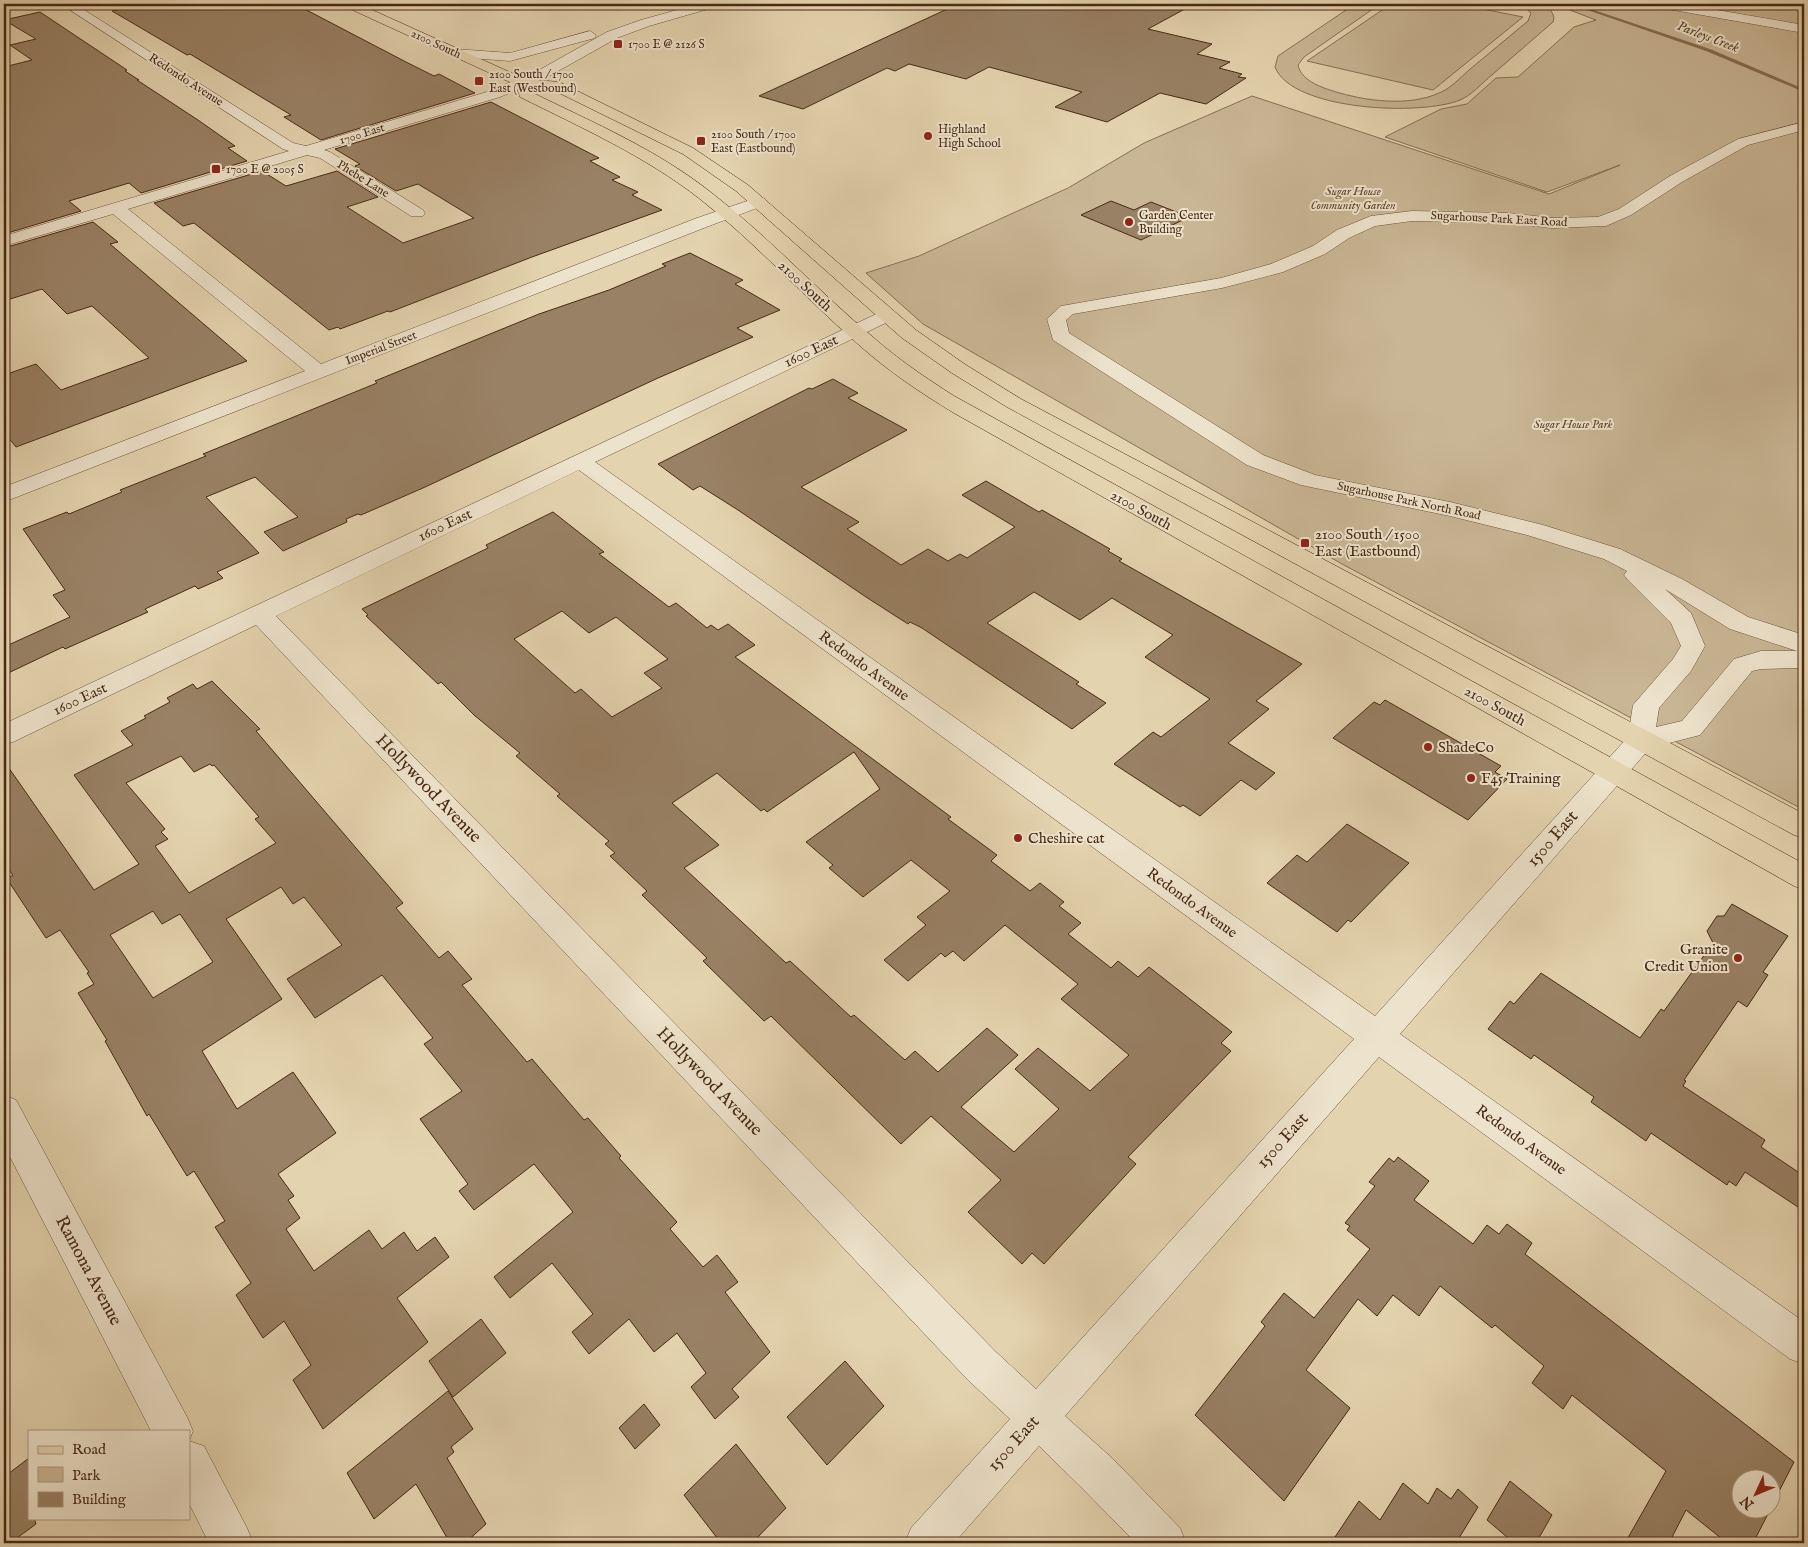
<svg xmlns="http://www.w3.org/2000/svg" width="1808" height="1547" font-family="'IM FELL English',serif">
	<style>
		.green { fill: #c9b695; stroke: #887054 }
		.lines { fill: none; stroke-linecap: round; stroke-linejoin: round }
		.stream { fill: #866c51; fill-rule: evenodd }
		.building { fill: #998165; stroke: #482914; fill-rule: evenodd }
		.minor-casing { stroke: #6f543b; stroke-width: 1 }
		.major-casing { stroke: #482914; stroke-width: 1 }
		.minor { fill: #ede2cb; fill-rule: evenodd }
		.major { fill: #e4d3af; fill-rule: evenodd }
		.poi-dot { fill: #8f2418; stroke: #ede2cb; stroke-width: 2 }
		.labels { text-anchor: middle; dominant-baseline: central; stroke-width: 4; stroke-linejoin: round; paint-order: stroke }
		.far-street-label { font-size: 12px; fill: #482914; stroke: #ede2cb }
		.far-poi-label { font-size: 12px; fill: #482914; stroke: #ede2cb; text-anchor: start }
		.far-park-label { font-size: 12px; font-style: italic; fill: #62452e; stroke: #ede2cb }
		.far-water-label { font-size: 14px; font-style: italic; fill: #62452e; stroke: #ede2cb }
		.street-label { font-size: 15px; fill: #482914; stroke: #ede2cb }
		.poi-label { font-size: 15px; fill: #482914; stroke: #ede2cb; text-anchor: start }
		.near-street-label { font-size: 18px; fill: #482914; stroke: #ede2cb }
	</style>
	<rect width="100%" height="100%" fill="#e4d3af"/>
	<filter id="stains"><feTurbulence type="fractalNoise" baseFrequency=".004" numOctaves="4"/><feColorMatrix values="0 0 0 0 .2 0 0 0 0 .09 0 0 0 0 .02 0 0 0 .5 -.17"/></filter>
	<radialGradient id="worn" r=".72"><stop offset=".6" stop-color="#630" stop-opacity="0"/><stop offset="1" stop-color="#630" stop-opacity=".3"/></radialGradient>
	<path class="green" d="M1355,4H1380L1304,57L1298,65C1301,80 1320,87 1333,91C1365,101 1408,107 1439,93C1450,89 1460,78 1469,70C1489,54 1508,37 1528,21L1531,13L1521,4C1535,4 1550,1 1554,18L1553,22C1533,39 1513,57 1493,74C1482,83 1472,95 1460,100C1422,116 1292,111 1275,67L1278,56Z
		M1391,4H1457L1523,17L1433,90L1307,61Z
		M1554,4H1804V810L1342,564L923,324L866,273L919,256L1068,188L1144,143L1252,96L1549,194L1620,165L1547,192L1385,137L1441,109L1467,104L1496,78L1518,77L1574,27L1596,20Z"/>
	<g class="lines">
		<path class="stream" d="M1570,4H1576L1710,49L1804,89V92L1706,51Z"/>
	</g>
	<path class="building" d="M145,4H295L406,62L434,76L439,74L475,93L321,140L284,117L291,115L190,54L187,55L112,11Z
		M958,4H1194L1148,29L1212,44L1197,54L1230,62L1219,68L1242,74L1238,77L1246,78L1206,104L1160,93L1107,122L1055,107L1082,92L989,67L966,79L909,64L895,71L887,68L803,109L759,96Z
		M40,12L127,70L125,71L139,80H137L198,120L235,146L228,148L247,161L141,193L129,183L69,201L81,211L4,234V67L32,60L10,45L36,39L4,20Z
		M491,102L599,158L590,161L620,177L612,180L638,192L632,195L662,210L532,257L390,312L388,311L340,329L338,327L329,330L194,223L183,226L154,203L262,171L286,186L337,171L378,197L347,207L403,243L474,218L418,184L396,191L355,166L360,164L335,149Z
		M1111,201L1134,210L1151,202L1189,217L1141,240L1081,215Z
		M93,222L118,242L110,244L247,361L16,447L4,432V375L36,364L61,390L149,358L92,306L67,314L42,289L4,301V248Z
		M690,253L743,280L735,284L780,310L737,328L753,337L658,378L423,488L361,515L358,514L346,519L347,522L283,551L264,532L298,517L255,477L206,497L259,553L217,572L223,578L198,589L195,586L145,609L148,612L65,649L63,647L4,675V647L70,617L53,595L65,590L23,529L67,512L69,514L122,492L120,490L206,456L203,454L377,383L375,381L539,314L609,290L666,266L662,264Z
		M833,379L858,393L848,398L907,430L801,487L859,522L847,529L901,565L928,549L948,561L960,554L967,558L1015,527L962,495L986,481L1039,512L1042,510L1110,549L1108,551L1122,559L1119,561L1302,664L1256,701L1269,709L1228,743L1275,773L1256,790L1241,780L1200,816L1183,805L1180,807L1114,764L1153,732L1161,737L1210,699L1145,657L1173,635L1112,598L1080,620L1034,592L987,623L1079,682L1076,684L1106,703L1072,729L922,628L910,622L908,624L866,597L738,510L700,486L693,490L658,464L809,388L812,389Z
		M553,512L604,552L599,554L669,607L676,603L707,628L711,625L718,630L728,624L755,645L735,657L951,817L948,819L997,855L991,861L1030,891L1040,883L1064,902L1059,906L1081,923L1068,934L1111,968L1118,961L1138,977L1149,967L1232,1032L1221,1043L1231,1051L1128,1157L1136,1164L1044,1264L1032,1253L1022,1264L968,1212L1001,1180L931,1116L901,1144L771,1016L764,1021L703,961L707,958L642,895L647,891L610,856L615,853L605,844L609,841L557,796L560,794L516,756L520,753L474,715L441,682L438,684L366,616L368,615L362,609L488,548L486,545ZM562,611L589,633L616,617L668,659L644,673L662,688L612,717L581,689L575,693L514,639ZM854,752L880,789L806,842L833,865L829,868L863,897L911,860L950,891L917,917L926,925L884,960L908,981L941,953L945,957L953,951L964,961L1005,925L1078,984L1061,999L1129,1055L1090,1091L1038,1048L1015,1069L1059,1109L1014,1152L961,1107L1018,1055L987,1028L938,1072L915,1051L905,1060L854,1015L851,1017L790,961L786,963L684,868L719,845L672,803L717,773L761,811L764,809L767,812Z
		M212,681L260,729L256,731L403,903L396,908L439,958L448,951L472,979L462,985L527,1062L532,1059L584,1120L588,1118L621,1156L619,1158L677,1222L670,1229L703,1267L717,1255L738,1282L725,1292L770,1352L732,1389L739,1397L715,1419L691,1387L706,1373L677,1333L654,1352L629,1319L589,1354L572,1332L593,1314L552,1263L510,1298L494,1277L573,1212L534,1164L474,1210L459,1191L468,1184L420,1119L462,1091L424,1044L433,1038L382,975L315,1018L287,979L342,945L304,897L293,904L281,887L226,919L282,999L202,1051L237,1109L293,1072L336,1133L278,1174L294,1196L288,1200L300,1218L286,1229L314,1271L369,1230L382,1249L404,1232L417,1251L435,1237L449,1257L397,1298L428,1342L323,1429L293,1380L311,1365L284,1321L263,1338L236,1295L251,1283L215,1227L225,1221L194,1171L187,1176L149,1114L147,1116L105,1041L107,1040L78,993L94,984L87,973L89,972L60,930L46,938L7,879L13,875L4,864V761L94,890L139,864L74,775L133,745L121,731L146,718L144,716L170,702L167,698L193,684L197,689ZM181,756L194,772L210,764L212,766L214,765L259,817L255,819L276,843L189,893L155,846L168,839L161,832L165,829L126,783ZM153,911L162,924L180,914L213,962L153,998L110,935Z
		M1385,700L1501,766L1495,772L1507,779L1468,820L1333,738L1374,702L1380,705Z
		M1347,824L1409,863L1351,922L1348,920L1337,932L1267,883L1297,855L1307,862Z
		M1732,904L1788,936L1763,972L1768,975L1747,1007L1738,1001L1684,1080L1686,1081L1683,1086L1765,1140L1761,1147L1804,1176V1211L1745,1172L1736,1186L1729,1181L1727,1185L1651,1133L1646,1141L1591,1102L1594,1097L1534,1055L1531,1059L1488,1029L1510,1001L1514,1004L1541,973L1640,1038L1661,1009L1664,1011L1713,943L1707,931L1717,916H1724Z
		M1398,1157L1429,1181L1414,1200L1473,1244L1487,1225L1499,1234L1507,1224L1532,1243L1525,1254L1794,1462L1770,1509V1480H1740V1510H1770L1753,1543H1727L1686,1510L1669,1543H1625L1666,1471L1572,1395L1563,1409L1532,1383L1544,1366L1495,1325L1492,1328L1440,1286L1419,1316L1393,1295L1377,1316L1358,1299L1306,1370L1350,1408L1284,1501L1195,1415L1265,1326L1261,1322L1284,1293L1314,1318L1370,1249L1347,1230L1350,1226L1345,1223L1375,1186L1369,1182L1389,1158L1394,1162Z
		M481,1319L506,1353L453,1397L429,1361Z
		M845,1361L884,1406L827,1465L787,1417Z
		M448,1391L473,1429L451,1447L454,1452L447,1458L486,1524L465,1543H450L416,1484L374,1519L347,1473Z
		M644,1404L660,1425L635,1449L619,1428Z
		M736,1444L786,1508L752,1543H721L684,1495Z
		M29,1458V1518H34L36,1524L10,1543H4V1477Z
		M1510,1481L1552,1515L1536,1543H1514L1487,1520Z
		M1403,1483L1428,1504L1437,1488L1451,1499L1458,1489L1478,1507L1456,1543H1331L1359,1501L1380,1520Z"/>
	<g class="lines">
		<g class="minor-casing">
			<path id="minor" d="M4,4H25L23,7L4,11Z
				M61,4H75L293,143L306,146L490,91L541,69L607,32L641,20L698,4H717L715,7L649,26L617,38L551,75L500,97L324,150L330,152L423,210L425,213L423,216H411L320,158L307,155L128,209L321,364L697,218L759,197L765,199L767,202L765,205L709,226L4,502V487L305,371L113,214L4,246V236L289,151L283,149Z
				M353,4H378L376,7L357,11L353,10L351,7Z
				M1656,4H1682L1804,25V33L1662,8Z
				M590,31L596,35L595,38L510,61L455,57L448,53L455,49L510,53Z
				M1804,122V130L1748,145L1682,182L1631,215L1606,226L1552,228L1508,223L1412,221L1375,226L1349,238L1325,254L1283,272L1222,288L1073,314L1066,320L1069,333L1263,455L1315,475L1450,502L1543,525L1620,549L1682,579L1748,617L1804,635V668L1761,669L1752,671L1700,735L1650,748L1400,1034L1804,1322V1364L1790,1359L1379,1057L1065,1416L1112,1458L1180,1528L1186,1543H1136L1082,1488L1039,1446L954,1543H905L911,1528L1010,1419L968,1380L256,625L13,742L4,745V724L887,309L894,311L896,315L894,319L595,462L1375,1016L1628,737L1633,705L1673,659L1681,646L1671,623L1628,580L1624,575L1627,571L1604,559L1527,535L1450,516L1301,485L1247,465L1053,340L1047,319L1061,306L1067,305L1221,278L1271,264L1313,246L1337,230L1371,216L1412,211L1508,213L1552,218L1598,217L1619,209L1670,176L1738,139ZM579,470L1354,1039L1036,1389L996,1352L276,616ZM1665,589L1730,629L1797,651H1761L1734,659L1682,721L1656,727L1659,708L1691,671L1705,646L1691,613Z
				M4,1095L16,1100L187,1417L193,1431L189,1441L204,1446L247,1528L253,1543H209L189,1503V1431H151L4,1145Z"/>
		</g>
		<g class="major-casing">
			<path id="major" d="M344,4H359L525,79L559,82L693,148L748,185L916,330L966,365L1021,399L1804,814V838L1794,835L1007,407L952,373L902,338L736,191L683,154L551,89L530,88L531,92C594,123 658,150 713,194C770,238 819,292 874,338C899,360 926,378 954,396L1804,864V890L1794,886L954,413C921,393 888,371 859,345C805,298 757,244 700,199C645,156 582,128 520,97L516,85L346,7Z"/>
		</g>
		<use href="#minor" class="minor"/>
		<use href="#major" class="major"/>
	</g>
	<g class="poi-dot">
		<rect x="613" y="39" width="10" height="10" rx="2.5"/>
		<rect x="474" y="76" width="10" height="10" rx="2.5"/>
		<circle cx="928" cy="136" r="5"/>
		<rect x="696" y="136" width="10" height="10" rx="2.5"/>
		<rect x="211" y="164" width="10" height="10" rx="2.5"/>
		<circle cx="1129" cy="222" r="5"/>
		<rect x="1300" y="538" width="10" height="10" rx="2.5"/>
		<circle cx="1428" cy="747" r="5"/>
		<circle cx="1471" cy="778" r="5"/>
		<circle cx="1018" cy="838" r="5"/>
		<circle cx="1738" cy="958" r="5"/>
	</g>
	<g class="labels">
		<g class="far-street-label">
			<text transform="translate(436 44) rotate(25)">2100 South</text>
			<text transform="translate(186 80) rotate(33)">Redondo Avenue</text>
			<text transform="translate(362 134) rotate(-17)">1700 East</text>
			<text transform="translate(363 179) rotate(32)">Phebe Lane</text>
			<text transform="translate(1499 219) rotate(3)">Sugarhouse Park East Road</text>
			<text transform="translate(381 348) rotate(-21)">Imperial Street</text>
			<text transform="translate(1409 501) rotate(12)">Sugarhouse Park North Road</text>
		</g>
		<g class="far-poi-label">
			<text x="628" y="44">1700 E @ 2126 S</text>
			<text x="489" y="74">2100 South / 1700<tspan x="489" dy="14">East (Westbound)</tspan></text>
			<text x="938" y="129">Highland<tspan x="938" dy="14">High School</tspan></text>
			<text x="711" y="134">2100 South / 1700<tspan x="711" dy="14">East (Eastbound)</tspan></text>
			<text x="226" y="169">1700 E @ 2005 S</text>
			<text x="1139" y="215">Garden Center<tspan x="1139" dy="14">Building</tspan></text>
		</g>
		<g class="far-park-label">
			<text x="1353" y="191">Sugar House<tspan x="1353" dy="14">Community Garden</tspan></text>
			<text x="1573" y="424">Sugar House Park</text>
		</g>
		<g class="far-water-label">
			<text transform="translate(1708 37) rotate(21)">Parleys Creek</text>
		</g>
		<g class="street-label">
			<text transform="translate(805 286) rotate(43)">2100 South</text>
			<text transform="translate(811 351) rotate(-25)">1600 East</text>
			<text transform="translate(1141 510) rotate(29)">2100 South</text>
			<text transform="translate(445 525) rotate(-25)">1600 East</text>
			<text transform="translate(864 666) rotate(36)">Redondo Avenue</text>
			<text transform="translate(80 699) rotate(-25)">1600 East</text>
			<text transform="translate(1495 706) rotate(29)">2100 South</text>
			<text transform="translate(1192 903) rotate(36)">Redondo Avenue</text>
			<text transform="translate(1521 1140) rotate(36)">Redondo Avenue</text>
		</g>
		<g class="poi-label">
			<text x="1315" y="534">2100 South / 1500<tspan x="1315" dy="17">East (Eastbound)</tspan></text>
			<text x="1438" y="747">ShadeCo</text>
			<text x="1481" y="778">F45 Training</text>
			<text x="1028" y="838">Cheshire cat</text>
			<text x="1728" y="949" text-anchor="end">Granite<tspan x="1728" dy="17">Credit Union</tspan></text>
		</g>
		<g class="near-street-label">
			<text transform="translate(428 789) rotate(46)">Hollywood Avenue</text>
			<text transform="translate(1553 839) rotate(-49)">1500 East</text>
			<text transform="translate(709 1082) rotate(46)">Hollywood Avenue</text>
			<text transform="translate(1283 1141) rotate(-48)">1500 East</text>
			<text transform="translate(88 1271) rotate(62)">Ramona Avenue</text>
			<text transform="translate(1014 1444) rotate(-48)">1500 East</text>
		</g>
	</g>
	<rect width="1808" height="1547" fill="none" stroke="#e4d3af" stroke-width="20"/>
	<rect x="5" y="5" width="1798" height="1537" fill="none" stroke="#482914" stroke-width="2.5"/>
	<rect x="10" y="10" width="1788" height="1527" fill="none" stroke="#482914"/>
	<rect x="28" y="1430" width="162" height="90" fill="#ede2cb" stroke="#ab9882"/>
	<rect x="38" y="1446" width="25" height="8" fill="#e4d3af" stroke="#ab9882"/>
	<text x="72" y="1454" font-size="15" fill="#482914">Road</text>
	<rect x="38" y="1467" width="25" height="15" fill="#c9b695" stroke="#ab9882"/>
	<text x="72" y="1480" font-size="15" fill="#482914">Park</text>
	<rect x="38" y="1492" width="25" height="15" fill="#998165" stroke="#ab9882"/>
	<text x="72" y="1504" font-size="15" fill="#482914">Building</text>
	<g transform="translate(1756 1494) rotate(226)"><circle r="24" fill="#ede2cb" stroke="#ab9882"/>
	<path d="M0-4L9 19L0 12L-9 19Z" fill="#8f2418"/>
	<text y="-8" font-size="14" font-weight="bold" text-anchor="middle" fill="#482914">N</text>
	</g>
	<rect width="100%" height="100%" filter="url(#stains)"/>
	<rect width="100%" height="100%" fill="url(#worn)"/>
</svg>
